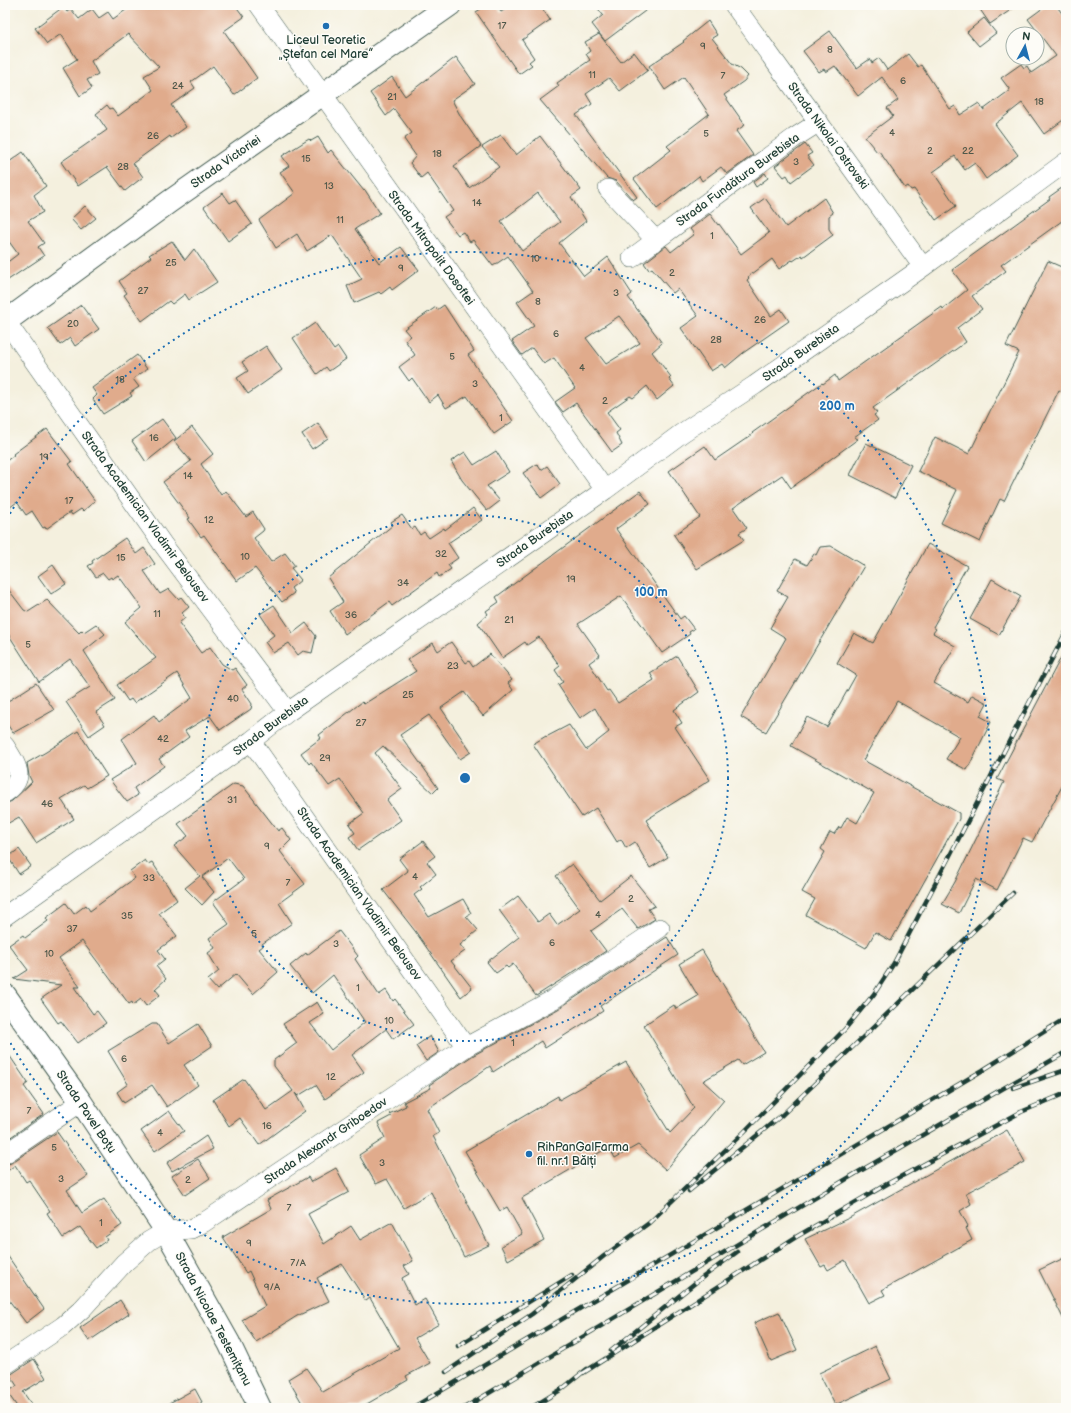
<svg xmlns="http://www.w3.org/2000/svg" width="1071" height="1413" font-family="'Balsamiq Sans',sans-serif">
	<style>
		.building { fill: #e0ab8c; fill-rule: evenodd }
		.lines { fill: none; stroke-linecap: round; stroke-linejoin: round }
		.street-casing { stroke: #3f584e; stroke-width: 20 }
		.secondary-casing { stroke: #3f584e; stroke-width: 24 }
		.primary-casing { stroke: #3f584e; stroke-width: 24 }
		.street { stroke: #fff; stroke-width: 19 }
		.secondary { stroke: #fff; stroke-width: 22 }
		.primary { stroke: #fff; stroke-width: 22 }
		.rail-casing { stroke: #1f3d34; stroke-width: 4.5 }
		.rail { stroke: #fdfcf7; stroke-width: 3; stroke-dasharray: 9; stroke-linecap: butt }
		.ring { fill: none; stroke: #1f6fb2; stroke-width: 2; stroke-dasharray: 2 4 }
		.poi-dot { fill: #1f6fb2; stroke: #fdfcf7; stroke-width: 1.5 }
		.labels { text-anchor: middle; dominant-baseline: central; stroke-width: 3; stroke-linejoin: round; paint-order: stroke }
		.number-label { font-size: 10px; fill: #4f584a }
		.poi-label { font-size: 12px; fill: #1f3d34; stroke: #fdfcf7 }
		.street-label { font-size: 12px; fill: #1f3d34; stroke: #fdfcf7 }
		.centre { fill: #1f6fb2; stroke: #fdfcf7; stroke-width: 2 }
		.ring-label { font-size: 12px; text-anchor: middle; font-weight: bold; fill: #1f6fb2; stroke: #fdfcf7; stroke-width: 3; stroke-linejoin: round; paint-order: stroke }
	</style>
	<rect width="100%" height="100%" fill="#fdfcf7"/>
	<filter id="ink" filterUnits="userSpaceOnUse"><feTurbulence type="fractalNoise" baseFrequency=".025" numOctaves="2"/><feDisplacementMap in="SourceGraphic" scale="8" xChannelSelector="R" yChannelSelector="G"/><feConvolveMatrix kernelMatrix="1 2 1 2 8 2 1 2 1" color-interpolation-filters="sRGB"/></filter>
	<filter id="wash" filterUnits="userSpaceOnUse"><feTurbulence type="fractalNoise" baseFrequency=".012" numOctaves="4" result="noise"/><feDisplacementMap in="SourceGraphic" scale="16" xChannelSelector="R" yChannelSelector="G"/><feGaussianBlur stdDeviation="0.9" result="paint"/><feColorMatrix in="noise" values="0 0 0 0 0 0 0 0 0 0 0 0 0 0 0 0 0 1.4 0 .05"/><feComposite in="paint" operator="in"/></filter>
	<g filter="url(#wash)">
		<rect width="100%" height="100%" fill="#f4f0de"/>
		<g id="blocks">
			<path class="building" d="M133,5H235L244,17L224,31L257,78L234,95L213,66L191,82L195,88L171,105L186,127L171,138L170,136L133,163L143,177L125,191L107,167L78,186L61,162L107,130L96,114L107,105L110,109L112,108L118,116L153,90L144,76L159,67L128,34L91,61L98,74L87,80L92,88L80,96L63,68L77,59L61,34L47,44L35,28L63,7L67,12L71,9L79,19L92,9L99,18L108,12L113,19Z
				M487,5H496L501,12L512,5H540L550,20L522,40L534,58L529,62L532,65L519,74L476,12Z
				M595,5H653L605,41L592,24L603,15Z
				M977,5H1018L990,24Z
				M1047,5H1056L1066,19V118L1044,134L1022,103L995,124L1018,155L986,179L975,163L965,170L955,156L933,172L956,206L936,220L914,189L911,190L908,186L905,188L879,151L877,152L865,137L893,116L887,108L898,100L882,77L858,96L835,66L826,72L824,69L819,72L803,51L830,31L857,68L870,59L872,63L879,58L887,70L908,54L918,67L921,65L950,109L955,106L960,115L979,103L983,110L1010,90L1001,78L1021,64L1024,68L1027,66L1031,73L1056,56L1028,19Z
				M984,18L996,33L979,46L967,32Z
				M708,21L717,35L712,38L732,64L741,69L748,76L744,81L724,95L745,125L736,131L753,155L727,174L721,167L702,181L699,176L657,209L634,179L671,150L667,146L709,114L684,77L665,90L649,66L684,42L683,41Z
				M599,34L621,62L634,52L648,70L620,91L609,78L586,94L592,104L576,115L637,197L633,200L616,181L607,178L540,100L559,86L557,83L590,60L586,54L590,51L585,42Z
				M456,57L475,84L452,100L461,117L481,146L454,166L469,188L499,167L482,147L501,135L516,155L540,136L581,190L571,197L586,221L559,243L584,276L608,257L632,294L628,297L662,343L652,352L671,377L669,379L674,386L657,400L647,386L633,398L630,396L607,412L620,430L616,433L622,445L612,452L576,403L563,412L555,402L575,388L554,358L544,364L532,348L522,355L512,341L534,326L517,302L533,291L508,256L493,266L473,240L470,242L463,232L458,235L444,217L453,211L427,173L421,178L410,163L416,156L404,139L412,133L394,109L386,116L370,93L392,77L405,96ZM538,193L560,222L522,251L501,221ZM619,316L640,343L606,364L586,338Z
				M318,137L328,153L331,150L364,191L365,190L380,213L355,229L379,263L401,247L419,270L392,290L390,287L381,294L379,292L354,303L347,286L362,279L332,235L307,251L297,234L276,248L259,220L295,193L280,172L289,166L282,156L309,139L311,141Z
				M805,144L812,153L807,156L814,165L791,182L787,175L784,177L775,166Z
				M23,152L46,186L34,195L43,212L28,221L44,243L38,247L44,256L5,282V264L18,254L5,236V165Z
				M765,173L768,178L756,187L753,182Z
				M1066,185V218L1001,265L1006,271L972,296L982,309L957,328L966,342L873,408L877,413L874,415L878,420L854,437L858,439L791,488L782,475L733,508L747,528L739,533L744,540L697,569L674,535L700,517L669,471L705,446L715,460L753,434L752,433L822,383L823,384L835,375L838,381L942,307L943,309L967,290L952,270L1050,199L1049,197Z
				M223,193L230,203L235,200L252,224L228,241L204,207Z
				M765,198L786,227L824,198L833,213L829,216V229L833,235L803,257L802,255L793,261L792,260L779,269L772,259L748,277L749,278L747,280L771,316L781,309L789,321L743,353L725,368L722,364L711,371L681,328L698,316L678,289L673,293L652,268L649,270L644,263L666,246L671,252L694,234L690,229L710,214L718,225L719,224L741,254L769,233L751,208Z
				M85,206L96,218L81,230L71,219Z
				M172,241L185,260L194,249L217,282L189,300L185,294L172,304L169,301L142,321L124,295L127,293L119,281L151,257L149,255Z
				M1048,261L1066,269V393L1059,390L1004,501L1000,499L980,542L941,523L957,490L918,471L935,437L969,454L1019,352L1006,346Z
				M81,305L99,329L75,346L70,338L60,345L48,328Z
				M444,305L474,351L468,355L513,421L494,434L467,396L446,408L438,395L429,402L412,378L409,381L399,367L415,355L405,340L410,336L404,329L436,307L437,310Z
				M315,323L334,350L338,347L346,359L329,371L326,367L317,374L293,338Z
				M266,346L282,370L248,394L237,378L248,371L242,362Z
				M137,355L147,369L133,379L139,387L130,393L132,396L103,414L93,399L97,395L92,388Z
				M162,419L176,438L146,462L132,441Z
				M318,423L328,438L312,449L302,434Z
				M192,427L213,454L201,464L221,495L226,491L246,517L253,512L264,529L263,531L254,538L271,562L285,553L295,566L291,568L301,580L291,588L294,593L282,602L255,568L237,581L204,535L201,537L188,519L190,518L163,482L191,461L174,441Z
				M47,429L72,462L69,464L95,501L83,511L81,509L72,515L70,512L46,529L45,527L43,528L32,511L26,515L17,502L5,511V462L14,455L13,454Z
				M866,443L911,465L895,498L850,475Z
				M496,451L509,472L487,486L500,501L487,511L462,480L451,461L465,452L474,465Z
				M537,464L541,470L547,466L560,484L541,498L523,473Z
				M640,491L650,504L616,529L680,619L684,616L694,629L689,632L690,634L662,653L621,596L578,624L600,655L589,663L607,691L609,690L618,703L654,680L650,673L677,656L699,692L674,710L682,723L675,727L710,780L646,820L668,857L650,868L635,842L626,848L621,839L617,842L596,808L582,817L533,744L546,736V737L569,725L586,750L609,732L595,708L580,718L558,685L563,682L555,670L560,666L539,637L527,645L525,642L502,658L478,623L488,614L486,611L499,602L496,597Z
				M473,508L482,520L448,543L458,558L448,565L451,569L439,577L437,573L392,606L389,602L345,634L330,611L343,602L328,578L393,525L391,522L402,515L412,529L415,527L420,535L424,532L429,538L444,528L445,530Z
				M125,538L136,554L144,548L155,564L144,571L160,594L169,589L178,599L181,597L189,607L182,613L185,618L179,623L201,653L210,647L222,664L232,670L235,668L247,685L242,689L252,704L251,709L220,730L210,716L185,731L189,737L159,759L164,766L134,788L138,795L127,802L110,780L137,763L122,739L154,715L159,722L192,698L177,673L134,703L131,699L128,701L117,685L156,658L125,622L142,608L118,575L112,579L111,577L108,579L103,573L96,577L88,566L93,563L92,561Z
				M928,544L967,566L933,627L936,629L933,633L955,646L934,683L968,702L972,695L987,703L980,716L991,722L967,770L946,759L960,737L897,701L863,760L959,813V819L891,941L875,932L866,948L806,915L815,899L802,892L825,852L821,849L830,832L834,834L839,827L841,828L847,817L857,823L874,793L791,746L807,717L827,727L856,675L837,663L854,633L873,643Z
				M831,546L864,566L766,732L741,717L786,638L770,628L788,597L777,591L795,559L807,565L814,554L816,555L820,547Z
				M53,565L66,584L51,594L38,576Z
				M992,579L1021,596L999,635L970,619Z
				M5,585L24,610L28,612L47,600L79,633L82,630L84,632L96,624L105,634L84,651L115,700L96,712L105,725L89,736L66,702L90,687L70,659L39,682L5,629Z
				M274,605L293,633L306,623L316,636L312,653L303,651L298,655L289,643L273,653L265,642L274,635L260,614Z
				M451,642L466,663L469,661L473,667L490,654L512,680L508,683L513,690L483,716L464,692L441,708L471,752L460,759L429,715L400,735L438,788L433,793L383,746L375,753L402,789L387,800L401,820L358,850L349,837L355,833L349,824L364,813L340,779L329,786L311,762L309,764L301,753L321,738L319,735L362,702L364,704L416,671L407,660L433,643L438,651Z
				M1066,648V779L1032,842L1023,838L997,890L976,879L959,913L942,904L955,882L1004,782L997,779Z
				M36,683L54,710L13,733L5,721V703Z
				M78,731L107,776L87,788L84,785L61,799L74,819L36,843L19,817L5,825V804L12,801L32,782L29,776L27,763L46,752Z
				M234,784L243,786L278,831L282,828L291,840L280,851L305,884L279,903L292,923L262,944L263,946L259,949L278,972L253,994L236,974L217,990L208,980L219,971L208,953L215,948L209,938L229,924L213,902L244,879L228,858L202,877L214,892L202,905L185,888L200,876L174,846L188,836L178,824Z
				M423,841L435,856L427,862L436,874L420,887L422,889L414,895L429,917L463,899L471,913L466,916L478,930L460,945L465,951L451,961L472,988L461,997L415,931L383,890L408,871L399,859Z
				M19,849L31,866L19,874L8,857Z
				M145,860L148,864L152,862L177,900L159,913L177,936L158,950L165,959L156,966L166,979L155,989L160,995L146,1006L141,999L133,1005L132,1002L129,1004L82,941L59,958L80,987H74L93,1014L97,1011L106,1023L78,1043L61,1021L58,1023L41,999L61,985L14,979L28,970L9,945L23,935L25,938L48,921L46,918L66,903L74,914L86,905L90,911L135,878L130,871Z
				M572,864L600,900L631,876L655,906L648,909L655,919L638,929L622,909L591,931L606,951L536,996L513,964L508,968L506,966L496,973L487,962L519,937L499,910L518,896L538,922L549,914L557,925L580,909L556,876Z
				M339,931L358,956L355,959L379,995L386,990L393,1001L395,999L414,1024L393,1039L386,1029L352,1055L364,1072L325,1099L316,1085L298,1096L295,1093L305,1111L259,1145L240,1118L229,1126L213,1100L244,1079L266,1110L293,1091L274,1066V1060L297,1043L283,1024L317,1002L324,1014L310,1023L331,1050L365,1022L333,975L312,993L290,966L306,953L307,955Z
				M667,937L678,955L600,1006L603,1011L545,1048L541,1041L493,1072L490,1066L427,1109L439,1133L433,1136L489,1245L464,1257L431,1192L404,1208L387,1179L376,1184L359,1155L385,1138L378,1123L391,1116L389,1114L406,1106L404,1102L431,1088L429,1085L472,1056L558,1009Z
				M702,950L764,1052L742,1065L738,1060L703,1081L724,1100L666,1170L638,1145L615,1158L609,1147L522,1198L544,1240L508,1260L501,1246L522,1234L507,1207L500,1211L465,1151L558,1096L559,1100L626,1062L670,1133L694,1108L644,1025L674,1005L676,1009L698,996L679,964Z
				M152,1024H157L169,1043L198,1024L212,1046L184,1065L198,1085L167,1107L152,1085L124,1103L117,1092L128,1084L108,1051Z
				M430,1036L439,1052L426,1061L416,1046Z
				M5,1049L28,1083L24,1086L44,1114L5,1141Z
				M169,1111L184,1131L155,1151L141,1131Z
				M1007,1130L1025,1162L966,1193L971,1204L960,1211L968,1226L966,1228L972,1240L882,1290L885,1295L869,1303L845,1260L828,1270L825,1265L821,1267L805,1239L851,1217Z
				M57,1132L88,1176L67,1190L82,1213L104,1199L122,1225L105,1237L107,1240L96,1248L80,1227L63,1238L47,1213L50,1211L29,1180L26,1182L15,1165L5,1173V1165L11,1163Z
				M206,1136L213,1149L172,1171L167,1163Z
				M198,1159L210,1178L185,1195L172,1176Z
				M336,1168L349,1192L308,1214L324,1244L351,1226L360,1240L392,1222L413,1261L404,1266L409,1274L402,1278L403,1281L415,1305L425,1299L439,1324L415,1338L430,1363L406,1376L408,1380L360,1408H305L288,1379L306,1368L323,1392L399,1348L370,1298L366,1301L342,1264L317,1278L329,1301L297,1316L256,1342L242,1320L265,1306L249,1271L246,1273L223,1237L271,1209L267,1200L308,1177L311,1182Z
				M5,1252L44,1309L26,1323L5,1295Z
				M1066,1257V1324L1039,1270Z
				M120,1300L129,1314L89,1341L80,1328Z
				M779,1312L797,1350L771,1361L754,1323Z
				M875,1346L891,1379L835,1405L819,1373Z
				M34,1359L46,1378L23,1392L34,1408H18L7,1392L17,1386L10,1375Z
				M195,1389L202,1402L192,1408H160Z"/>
		</g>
	</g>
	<g filter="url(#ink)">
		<use href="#blocks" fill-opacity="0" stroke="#3f584e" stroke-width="1"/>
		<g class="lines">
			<g class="street-casing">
				<path id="street" d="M259,5L605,490
					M734,5L923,267
					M608,189L650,234L658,239
					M632,258L794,138L819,122
					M5,320L164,546L288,712
					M251,741L466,1047
					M5,746C16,765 28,777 5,793
					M5,916L251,741L288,712L605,490L682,433L755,385L923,267L1066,162
					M5,1154L81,1102
					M5,1365L63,1326L82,1309L124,1263L149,1241L166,1231L191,1229L203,1223L466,1047L552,1000L660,928"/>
			</g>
			<g class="secondary-casing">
				<path id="secondary" d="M5,322L169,202L450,5"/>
			</g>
			<g class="primary-casing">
				<path id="primary" d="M5,995L81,1102L166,1231L229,1343L260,1408"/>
			</g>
			<use href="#street" class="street"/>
			<use href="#secondary" class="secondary"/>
			<use href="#primary" class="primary"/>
			<g class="rail-casing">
				<path id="rail" d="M1013,1088L1066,1070
					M689,1191L782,1115L1013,893
					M458,1346L572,1275
					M611,1351L695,1283L737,1252
					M446,1372L532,1314L604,1256L649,1223L744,1132L845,1029L874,994L894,963L1066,632
					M583,1373L796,1237L887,1184L1021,1112L1066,1093
					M412,1408L983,1070L1066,1018
					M464,1408L855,1174L1066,1052
					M531,1408L562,1389L587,1369"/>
			</g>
			<use href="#rail" class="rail"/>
		</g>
	</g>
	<g class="ring">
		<circle cx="465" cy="778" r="263"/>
		<path d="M7 519A526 526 0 1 1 7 1037"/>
	</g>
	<g class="poi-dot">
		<circle cx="326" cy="26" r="4"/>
		<circle cx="529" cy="1154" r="4"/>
	</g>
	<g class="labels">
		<g class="number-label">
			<text x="502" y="26">17</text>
			<text x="703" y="46">9</text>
			<text x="830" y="50">8</text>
			<text x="592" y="75">11</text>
			<text x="723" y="76">7</text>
			<text x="903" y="81">6</text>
			<text x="178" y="86">24</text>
			<text x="392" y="97">21</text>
			<text x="1039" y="102">18</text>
			<text x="892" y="133">4</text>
			<text x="706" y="134">5</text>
			<text x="153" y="136">26</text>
			<text x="930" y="151">2</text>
			<text x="968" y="151">22</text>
			<text x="437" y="154">18</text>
			<text x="306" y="159">15</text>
			<text x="796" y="162">3</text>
			<text x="123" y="167">28</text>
			<text x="329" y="186">13</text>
			<text x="477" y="203">14</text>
			<text x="340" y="220">11</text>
			<text x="712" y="236">1</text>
			<text x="535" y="259">10</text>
			<text x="171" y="263">25</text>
			<text x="401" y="268">9</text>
			<text x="672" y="273">2</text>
			<text x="143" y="291">27</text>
			<text x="616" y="293">3</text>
			<text x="538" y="302">8</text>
			<text x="760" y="320">26</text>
			<text x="73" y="324">20</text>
			<text x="556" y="334">6</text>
			<text x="716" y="340">28</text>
			<text x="452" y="357">5</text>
			<text x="582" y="368">4</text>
			<text x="120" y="380">18</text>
			<text x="475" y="384">3</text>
			<text x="605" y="401">2</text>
			<text x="501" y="418">1</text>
			<text x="154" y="438">16</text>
			<text x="44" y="457">19</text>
			<text x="188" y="476">14</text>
			<text x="69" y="501">17</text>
			<text x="209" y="520">12</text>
			<text x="441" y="554">32</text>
			<text x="245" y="557">10</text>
			<text x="121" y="558">15</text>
			<text x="571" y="579">19</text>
			<text x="403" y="583">34</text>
			<text x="157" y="614">11</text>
			<text x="351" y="615">36</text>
			<text x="509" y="620">21</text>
			<text x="28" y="645">5</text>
			<text x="453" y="666">23</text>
			<text x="408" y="695">25</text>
			<text x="233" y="699">40</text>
			<text x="361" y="723">27</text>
			<text x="163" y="739">42</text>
			<text x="325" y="758">29</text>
			<text x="232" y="800">31</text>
			<text x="47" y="804">46</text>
			<text x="267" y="846">9</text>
			<text x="415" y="877">4</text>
			<text x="149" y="878">33</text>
			<text x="288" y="883">7</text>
			<text x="631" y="899">2</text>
			<text x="598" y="915">4</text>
			<text x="127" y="916">35</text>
			<text x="72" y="929">37</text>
			<text x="254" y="934">5</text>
			<text x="552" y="943">6</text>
			<text x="336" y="944">3</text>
			<text x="49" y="954">10</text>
			<text x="358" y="988">1</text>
			<text x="389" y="1021">10</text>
			<text x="513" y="1043">1</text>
			<text x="124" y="1059">6</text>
			<text x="331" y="1077">12</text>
			<text x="29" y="1111">7</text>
			<text x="267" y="1126">16</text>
			<text x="160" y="1133">4</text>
			<text x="54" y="1148">5</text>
			<text x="382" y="1163">3</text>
			<text x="61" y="1179">3</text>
			<text x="188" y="1180">2</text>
			<text x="289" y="1208">7</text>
			<text x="101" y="1223">1</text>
			<text x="249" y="1243">9</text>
			<text x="298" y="1263">7/A</text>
			<text x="272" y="1287">9/A</text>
		</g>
		<g class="poi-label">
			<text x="326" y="40">Liceul Teoretic<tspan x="326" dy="14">„Ștefan cel Mare”</tspan></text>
			<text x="537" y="1147" text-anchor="start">RihPanGalFarma<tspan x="537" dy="14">fil. nr.1 Bălți</tspan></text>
		</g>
		<g class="street-label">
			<text transform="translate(828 136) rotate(54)">Strada Nikolai Ostrovski</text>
			<text transform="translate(226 162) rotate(-35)">Strada Victoriei</text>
			<text transform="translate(738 180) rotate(-36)">Strada Fundătura Burebista</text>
			<text transform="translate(431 248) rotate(54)">Strada Mitropolit Dosoftei</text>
			<text transform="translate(801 353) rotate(-35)">Strada Burebista</text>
			<text transform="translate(145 517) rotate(54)">Strada Academician Vladimir Belousov</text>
			<text transform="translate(535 539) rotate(-35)">Strada Burebista</text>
			<text transform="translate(271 726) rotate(-37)">Strada Burebista</text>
			<text transform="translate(359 894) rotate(55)">Strada Academician Vladimir Belousov</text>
			<text transform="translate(86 1112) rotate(56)">Strada Pavel Boțu</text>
			<text transform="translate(326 1141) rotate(-34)">Strada Alexandr Griboedov</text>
			<text transform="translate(213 1319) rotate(62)">Strada Nicolae Testemițanu</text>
		</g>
	</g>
	<circle cx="465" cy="778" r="6" class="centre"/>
	<g class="ring-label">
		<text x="837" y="410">200 m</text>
		<text x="651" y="596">100 m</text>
	</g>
	<rect width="1071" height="1413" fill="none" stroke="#fdfcf7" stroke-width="20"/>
	<g transform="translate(1025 46) rotate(7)"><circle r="19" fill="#fdfcf7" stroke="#a4b0a9"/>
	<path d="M0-3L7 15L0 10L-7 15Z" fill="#1f6fb2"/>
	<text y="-6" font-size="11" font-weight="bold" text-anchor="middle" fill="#1f3d34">N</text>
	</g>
</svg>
